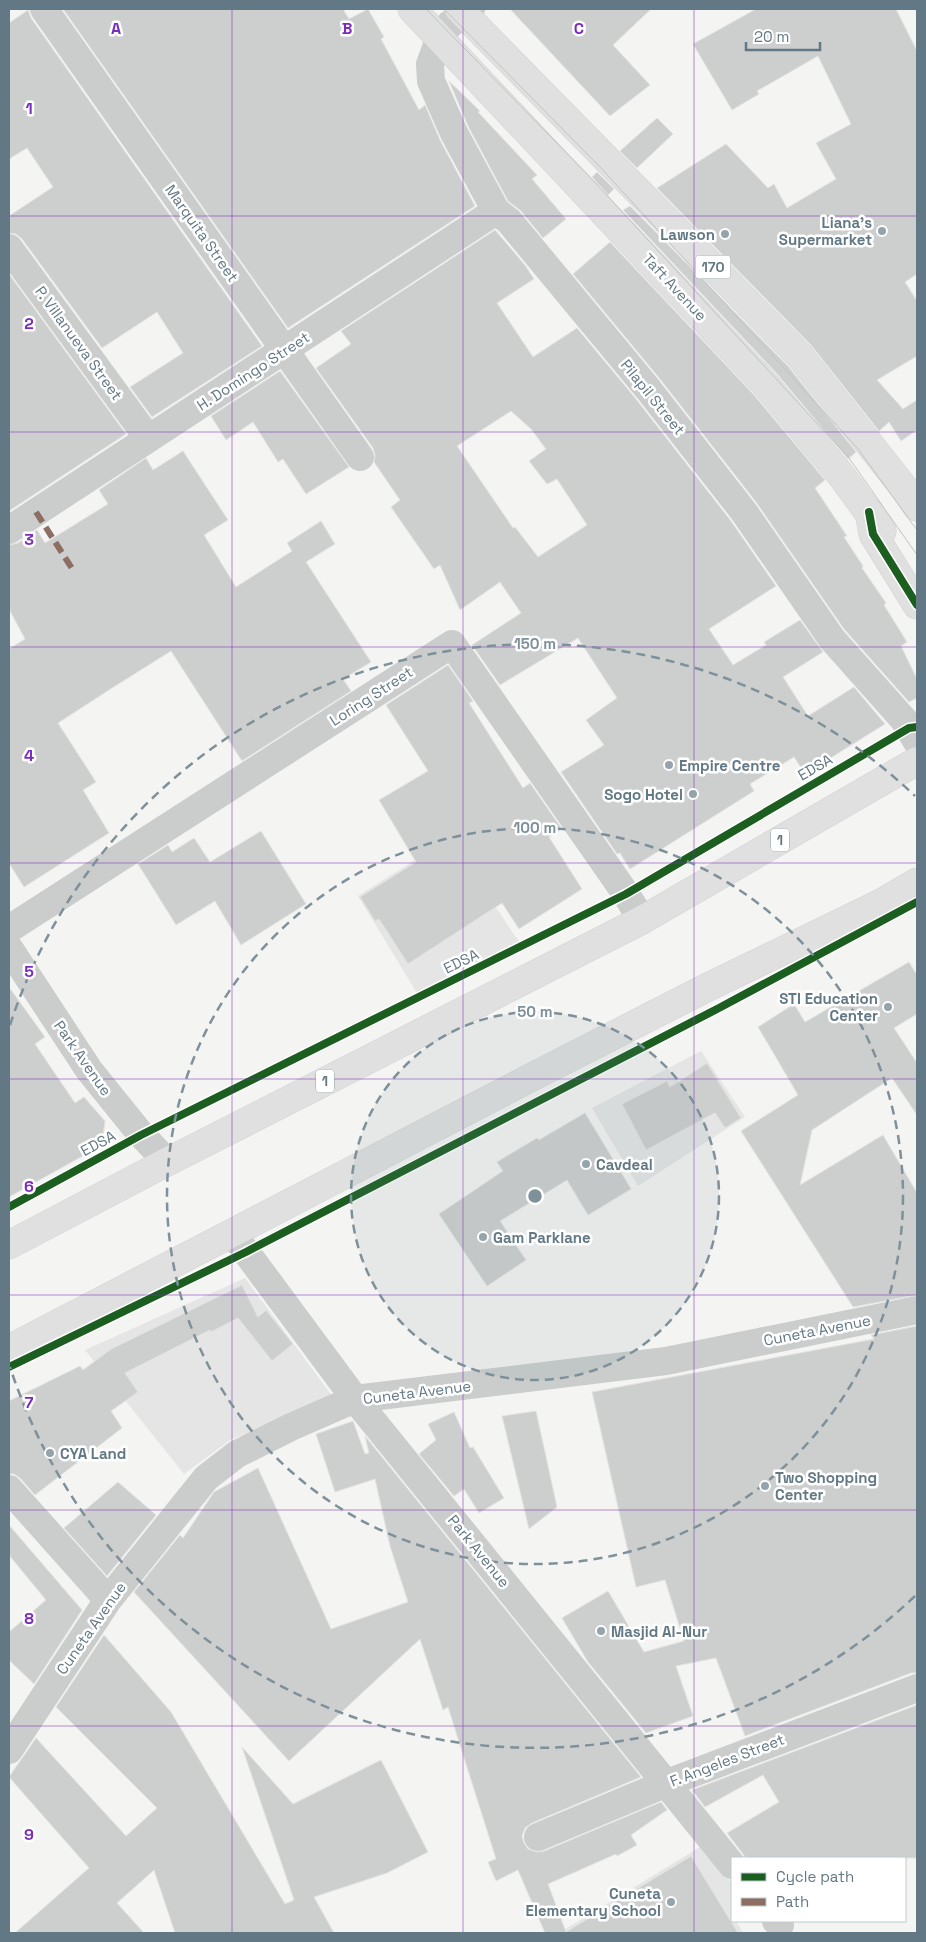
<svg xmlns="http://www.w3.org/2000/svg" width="926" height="1942" font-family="'Space Grotesk',sans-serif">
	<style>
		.built { fill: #e4e5e4 }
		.building { fill: #cdcfce; stroke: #e3e3e2; fill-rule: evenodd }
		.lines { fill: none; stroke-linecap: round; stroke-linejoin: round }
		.major-casing { stroke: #d1d2d1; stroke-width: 29 }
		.highway-casing { stroke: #d1d2d2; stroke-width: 29 }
		.minor { stroke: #cbcdcd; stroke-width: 28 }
		.major { stroke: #e0e0e0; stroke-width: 28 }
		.highway { stroke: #e0e0e0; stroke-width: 28 }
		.tram { stroke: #c0c3c3; stroke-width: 1 }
		.quiet { stroke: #8d6e63; stroke-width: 6; stroke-dasharray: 12 6; stroke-linecap: butt }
		.cycleway-casing { stroke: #fff; stroke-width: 11 }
		.cycleway { stroke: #1b5e20; stroke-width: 8 }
		.grid { fill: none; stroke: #7b2cbf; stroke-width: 1; stroke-opacity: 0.55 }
		.ring { fill: none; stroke: #7e9099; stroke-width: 2.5; stroke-dasharray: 9 6 }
		.poi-dot { fill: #95a3aa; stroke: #fff; stroke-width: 2 }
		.labels { text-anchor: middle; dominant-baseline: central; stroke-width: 5; stroke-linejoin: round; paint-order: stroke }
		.shield { fill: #fff; stroke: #91a0a9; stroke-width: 1 }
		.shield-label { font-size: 14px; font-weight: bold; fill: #627884 }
		.poi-label { font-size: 15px; font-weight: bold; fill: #627884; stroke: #fff; text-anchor: start }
		.street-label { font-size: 15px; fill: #627884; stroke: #fff }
		.grid-label { font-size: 16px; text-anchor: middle; font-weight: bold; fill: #7b2cbf; stroke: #fff; stroke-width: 5; stroke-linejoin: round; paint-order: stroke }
		.centre { fill: #7e9099; stroke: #fff; stroke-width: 2.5 }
		.ring-label { font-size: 15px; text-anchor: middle; font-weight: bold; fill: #7e9099; stroke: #fff; stroke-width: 5; stroke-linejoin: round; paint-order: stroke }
	</style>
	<rect width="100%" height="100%" fill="#f4f4f2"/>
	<path class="built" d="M450,838L519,942L417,993L358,896Z
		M701,1051L745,1117L638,1186L592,1108Z
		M245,1278L333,1397L230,1440L184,1474L85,1350Z
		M705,1844L732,1884V1921H736L743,1933H565L564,1930Z"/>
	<path class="building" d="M63,9H343L349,19L368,9L384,37L381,39L419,110L425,105L440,140L475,206L288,328Z
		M510,9H651L613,45L650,85L610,116Z
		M756,9H896L917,51V274L905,282L917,301V356L877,380L903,409L917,400V430L901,441L889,422L879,431L811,345L657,188L726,144L768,188L774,184L787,208L836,179L816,143L851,124L818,56L757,91L759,94L732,110L693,44Z
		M28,10L31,18L262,346L152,417L130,387L183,353L157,312L102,348L22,239L16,234L9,233V216L53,187L27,148L9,159V23Z
		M449,81L480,111L478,112L537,175L532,179L566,219L543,238L521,211L508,201L468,126Z
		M657,118L673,134L637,168L620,151Z
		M597,172L614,189L608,195L592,177Z
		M630,206L788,366L856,452L848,459L778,375L623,210Z
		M495,230L525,265L534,279L497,303L533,357L577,328L636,399L731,521L776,586L709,629L733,665L766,645L764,642L800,620L823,652L783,677L808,716L854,687L885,724L805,774L794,757L750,784L754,791L630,869L620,853L617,854L561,772L604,745L586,720L617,698L578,638L500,685L472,645L521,613L500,582L460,610L440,565L434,569L391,507L400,500L374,462L375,455L373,448L316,368L351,344L341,331ZM511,411L531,429L546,449L529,461L547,484L557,479L587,525L538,557L515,527L513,528L457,446Z
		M610,242L755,396L825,480L815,488L847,536L844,537L863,566L862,568L886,603L884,605L907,642L901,646L917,679V698L909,702L844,629L756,502L660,379L573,274Z
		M9,274L126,434L9,511Z
		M280,371L349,467L306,494L283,459L278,462L253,422L226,440L211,416Z
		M183,451L228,520L204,535L236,587L292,551L287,543L321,521L335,544L306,562L371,662L343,679L351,691L242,761L171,651L109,690L58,723L96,782L83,790L109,833L24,887L9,863V649L25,639L9,609V545L18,543L37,530L45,543L108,504L99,490L146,458L153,470Z
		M448,665L473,701L469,703L523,788L530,783L562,829L549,837L582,889L519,929L502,903L408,964L379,919L375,921L360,897L416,862L379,800L428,771L386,705Z
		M261,831L306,904L241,945L215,901L176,925L138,864L168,845L172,852L194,838L210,862Z
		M909,962L917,975V1014L894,1028L917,1063V1115L892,1078L812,1130L800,1185L883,1135L917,1193V1295L853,1307L741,1131L798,1095L758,1027L794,1004L805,1022Z
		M9,987L45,1037L35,1044L75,1103L84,1097L105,1121L103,1137L90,1152L9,1197Z
		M707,1063L741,1118L725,1128L715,1113L646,1150L622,1104L667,1081L670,1087Z
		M585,1113L631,1189L588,1215L567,1180L500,1221L526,1260L487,1286L439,1214L503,1171L497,1162L537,1138L539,1140Z
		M242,1285L258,1317L266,1310L293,1344L272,1361L238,1318L211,1332L210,1330L125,1373L138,1392L111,1411L122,1428L35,1495L20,1478L14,1474H9V1401L80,1366L83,1370L111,1349Z
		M917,1326V1673H911L745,1736L716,1658L676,1666L693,1716L646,1733L588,1662L562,1618L608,1591L644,1652L684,1641L665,1580L636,1587L592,1392L874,1339L871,1335Z
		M536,1411L557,1507L529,1529L502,1416Z
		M454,1412L470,1448L473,1447L504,1498L479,1513L464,1489L454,1496L419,1454L436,1440L428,1424Z
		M353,1421L365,1454L369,1453L365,1436L641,1777L532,1823L525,1828L522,1836L524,1843L528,1849L536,1852L544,1851L661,1802L667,1810L631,1835L637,1845L617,1856L616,1854L548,1884L566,1932L691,1856L738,1933H545L518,1870L496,1881L488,1862L496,1859L448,1707L443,1710L420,1639L289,1761L134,1592L180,1535L183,1538L214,1492L258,1468L331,1629L408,1602L390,1546L375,1479L335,1492L316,1434Z
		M118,1482L156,1515L107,1576L64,1528Z
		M9,1525L82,1610L34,1684L9,1660V1632L46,1600L9,1555Z
		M104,1635L171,1712L285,1904L294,1900L242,1747L293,1804L381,1760L428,1852L387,1873L314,1897L334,1933H175L154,1870L117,1903L144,1933H15L89,1868L9,1777L36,1738L126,1836L157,1808L56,1707Z
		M917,1705V1858H746L727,1833L779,1802L763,1775L705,1807L692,1790Z"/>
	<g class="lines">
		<g class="major-casing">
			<path id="major" d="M412,9L767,386L841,475L882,531
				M459,9L800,356L908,493L917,507"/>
		</g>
		<g class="highway-casing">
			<path id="highway" d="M869,512L873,534L917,605
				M9,1245L167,1162L642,920L917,761
				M9,1349L534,1076L708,987L883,902L917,882"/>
		</g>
		<path class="minor" d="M44,9L360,457
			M471,9L450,24L440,37L430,64L431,81L454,133L496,211L509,221L648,389L744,512L832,639L904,720L917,742
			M9,248L148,438
			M9,530C171,423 334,318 496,211
			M9,929L452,644L624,891L642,920
			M9,948L89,1070L139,1132L167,1162
			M232,1233L355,1399L732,1865
			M9,1489L108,1600
			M9,1750L108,1600L206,1478L237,1454L291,1427L355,1399L666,1361L917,1310
			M538,1837L667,1783L917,1688
			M776,1921L780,1925"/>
		<use href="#major" class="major"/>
		<use href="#highway" class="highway"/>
		<path class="tram" d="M426,9L591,178L849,458L917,555
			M444,9L601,168L858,449L917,530"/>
		<path class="quiet" d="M36,512L73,570"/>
		<g class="cycleway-casing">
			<path id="cycleway" d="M869,512L873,534L917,605
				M9,1207L141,1135L626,894L909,728L917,727
				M9,1367L246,1252L719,1008L917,902"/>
		</g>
		<use href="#cycleway" class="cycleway"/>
	</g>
	<path class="grid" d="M232,9V1933M463,9V1933M694,9V1933M9,216H917M9,432H917M9,647H917M9,863H917M9,1079H917M9,1295H917M9,1510H917M9,1726H917"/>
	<circle cx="535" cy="1196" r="184" fill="#7e9099" fill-opacity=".12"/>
	<g class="ring">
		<circle cx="535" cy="1196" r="184"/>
		<circle cx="535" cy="1196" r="368"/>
		<path d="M915 1596A552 552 0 0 1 10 1367M10 1025A552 552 0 0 1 915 796"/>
	</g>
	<g class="poi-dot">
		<circle cx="882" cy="231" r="5"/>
		<circle cx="725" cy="234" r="5"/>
		<circle cx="669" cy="765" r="5"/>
		<circle cx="693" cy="794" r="5"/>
		<circle cx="888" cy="1007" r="5"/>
		<circle cx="586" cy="1164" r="5"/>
		<circle cx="483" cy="1237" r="5"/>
		<circle cx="50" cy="1453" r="5"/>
		<circle cx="765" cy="1486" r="5"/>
		<circle cx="601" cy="1631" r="5"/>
		<circle cx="671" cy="1902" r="5"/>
	</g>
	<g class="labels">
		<g class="shield">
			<rect x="695.5" y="255.5" width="35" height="23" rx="4"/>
			<rect x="771" y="828.5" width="18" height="23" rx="4"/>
			<rect x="316" y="1069.5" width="18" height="23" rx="4"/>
		</g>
		<g class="shield-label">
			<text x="713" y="267">170</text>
			<text x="780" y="840">1</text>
			<text x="325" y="1081">1</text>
		</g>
		<g class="poi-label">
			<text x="872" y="222" text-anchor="end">Liana's<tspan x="872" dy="17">Supermarket</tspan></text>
			<text x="715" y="234" text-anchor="end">Lawson</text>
			<text x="679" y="765">Empire Centre</text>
			<text x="683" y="794" text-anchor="end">Sogo Hotel</text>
			<text x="878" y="998" text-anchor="end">STI Education<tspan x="878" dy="17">Center</tspan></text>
			<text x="596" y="1164">Cavdeal</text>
			<text x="493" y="1237">Gam Parklane</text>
			<text x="60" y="1453">CYA Land</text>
			<text x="775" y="1477">Two Shopping<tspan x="775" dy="17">Center</tspan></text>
			<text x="611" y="1631">Masjid Al-Nur</text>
			<text x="661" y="1893" text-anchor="end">Cuneta<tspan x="661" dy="17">Elementary School</tspan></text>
		</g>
		<g class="street-label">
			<text transform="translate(202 233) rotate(55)">Marquita Street</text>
			<text transform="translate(675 287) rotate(47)">Taft Avenue</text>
			<text transform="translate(79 343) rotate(54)">P. Villanueva Street</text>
			<text transform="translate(253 371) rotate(-33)">H. Domingo Street</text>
			<text transform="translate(653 397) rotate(51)">Pilapil Street</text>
			<text transform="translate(371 696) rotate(-33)">Loring Street</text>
			<text transform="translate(815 767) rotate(-30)">EDSA</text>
			<text transform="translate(461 961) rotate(-26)">EDSA</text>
			<text transform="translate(83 1058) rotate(55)">Park Avenue</text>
			<text transform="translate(98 1143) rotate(-28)">EDSA</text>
			<text transform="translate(817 1330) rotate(-11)">Cuneta Avenue</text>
			<text transform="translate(417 1392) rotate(-7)">Cuneta Avenue</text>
			<text transform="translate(479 1551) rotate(51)">Park Avenue</text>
			<text transform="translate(91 1628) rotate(-55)">Cuneta Avenue</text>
			<text transform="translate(727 1760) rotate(-21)">F. Angeles Street</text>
		</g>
	</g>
	<g class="grid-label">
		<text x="116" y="34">A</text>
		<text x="347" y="34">B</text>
		<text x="579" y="34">C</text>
		<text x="29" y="114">1</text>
		<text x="29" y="329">2</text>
		<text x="29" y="545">3</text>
		<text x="29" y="761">4</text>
		<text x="29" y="977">5</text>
		<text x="29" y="1192">6</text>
		<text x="29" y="1408">7</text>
		<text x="29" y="1624">8</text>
		<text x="29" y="1840">9</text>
	</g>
	<circle cx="535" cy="1196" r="8" class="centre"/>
	<g class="ring-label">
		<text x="535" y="649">150 m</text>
		<text x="535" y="833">100 m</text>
		<text x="535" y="1017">50 m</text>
	</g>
	<rect width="926" height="1942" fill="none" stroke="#627884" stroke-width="20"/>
	<rect x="731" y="1857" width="175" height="65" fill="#ffffff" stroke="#c0c9ce"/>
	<rect x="741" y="1873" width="25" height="8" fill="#1b5e20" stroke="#c0c9ce"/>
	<text x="776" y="1882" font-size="15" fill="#627884">Cycle path</text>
	<rect x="741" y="1898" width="25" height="8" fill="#8d6e63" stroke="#c0c9ce"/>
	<text x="776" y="1907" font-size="15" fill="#627884">Path</text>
	<path d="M746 42v8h74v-8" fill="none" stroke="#627884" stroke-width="2.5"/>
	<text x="754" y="42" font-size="15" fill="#627884" stroke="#ffffff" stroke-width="4" paint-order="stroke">20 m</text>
</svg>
